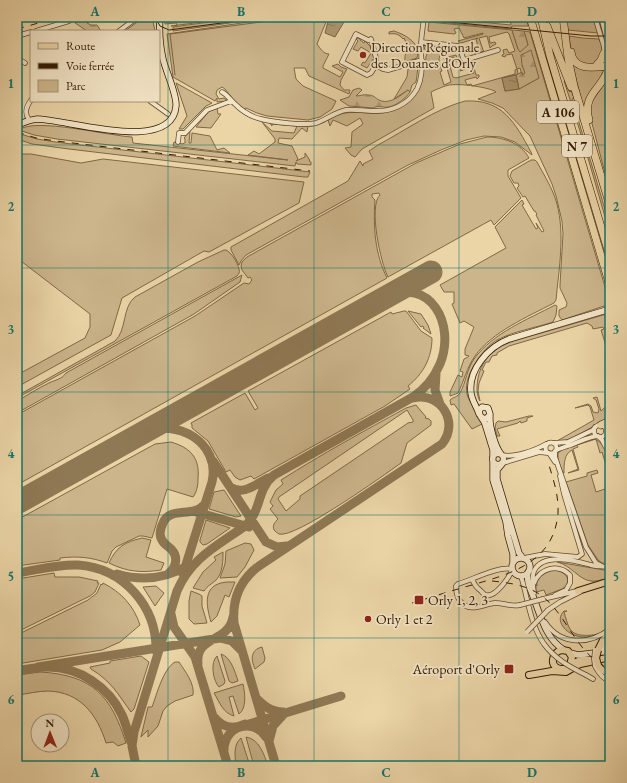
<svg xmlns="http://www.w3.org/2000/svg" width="627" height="783" font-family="'EB Garamond',serif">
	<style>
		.green { fill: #ccb58b; stroke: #806846; fill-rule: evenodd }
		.forest { fill: url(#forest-firs); stroke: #806846 }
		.water { fill: url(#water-ripples); stroke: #7c6543 }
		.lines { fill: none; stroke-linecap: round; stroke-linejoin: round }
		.stream { stroke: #7c6543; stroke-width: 1 }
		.taxiway { stroke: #8f7854; stroke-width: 9 }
		.runway { stroke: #8f7854; stroke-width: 23 }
		.street-casing { stroke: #614a2b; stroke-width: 5.5 }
		.secondary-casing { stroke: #331b02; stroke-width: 7 }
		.primary-casing { stroke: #331b02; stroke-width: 8 }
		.highway-casing { stroke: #331b02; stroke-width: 8 }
		.street { stroke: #f2e4c6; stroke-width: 4 }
		.secondary { stroke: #f2e4c6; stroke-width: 5.5 }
		.primary { stroke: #ebd5a7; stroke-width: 6 }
		.highway { stroke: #ebd5a7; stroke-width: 7 }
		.tram { stroke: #331b02; stroke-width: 1 }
		.rail { stroke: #331b02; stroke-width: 1; stroke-dasharray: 7 7; stroke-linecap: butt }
		.street-bridge-casing { stroke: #614a2b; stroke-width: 5.5; stroke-linecap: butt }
		.primary-bridge-casing { stroke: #331b02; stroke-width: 8; stroke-linecap: butt }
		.street-bridge { stroke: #f2e4c6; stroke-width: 4 }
		.primary-bridge { stroke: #ebd5a7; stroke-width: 6 }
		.grid { fill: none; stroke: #0f766e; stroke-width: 1; stroke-opacity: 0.55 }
		.poi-dot { fill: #8f2418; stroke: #f2e4c6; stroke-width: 1.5 }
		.labels { text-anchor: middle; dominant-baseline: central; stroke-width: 3.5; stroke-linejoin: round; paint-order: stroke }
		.shield { fill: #f2e4c6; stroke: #6c573d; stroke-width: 1 }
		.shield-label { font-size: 13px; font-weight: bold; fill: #331b02 }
		.poi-label { font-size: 14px; fill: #331b02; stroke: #f2e4c6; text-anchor: start }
		.neatline { fill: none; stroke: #0f766e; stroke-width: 1.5 }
		.grid-label { font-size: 13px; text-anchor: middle; font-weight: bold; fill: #0f766e }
	</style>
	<defs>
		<pattern id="forest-firs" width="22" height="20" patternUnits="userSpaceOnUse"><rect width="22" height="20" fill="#ccb58b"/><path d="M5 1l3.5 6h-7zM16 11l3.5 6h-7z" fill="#b09b76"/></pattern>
		<pattern id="water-ripples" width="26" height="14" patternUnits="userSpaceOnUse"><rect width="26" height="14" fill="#ac966f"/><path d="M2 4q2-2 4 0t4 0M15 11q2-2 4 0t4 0" fill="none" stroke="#8d7a59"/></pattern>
	</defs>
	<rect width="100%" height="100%" fill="#ebd5a7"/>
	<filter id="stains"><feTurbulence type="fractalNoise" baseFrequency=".005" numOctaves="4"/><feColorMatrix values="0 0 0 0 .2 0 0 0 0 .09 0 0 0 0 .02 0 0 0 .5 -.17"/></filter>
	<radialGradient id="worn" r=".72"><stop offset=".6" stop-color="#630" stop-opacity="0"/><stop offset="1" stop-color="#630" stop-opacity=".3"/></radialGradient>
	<path class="green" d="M144,17H152L155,31H125Z
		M165,17H239L172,26H171L177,25L176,23L165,24Z
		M247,17H273L173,31V27Z
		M282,17H328L317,44C320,48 323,54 329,54L323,66V68L340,77L343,72L332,66L338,64L341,67L347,69L341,80L340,85L344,90H350L349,94L309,76L305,68H294L296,79L303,86L336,101L332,109L320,117L308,120L267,116L257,113L246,108L244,109L236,103L225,89L222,87L217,90L216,94L219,99L224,98L228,101L217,102V98L215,101L173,77L167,34Z
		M428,17L511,25L510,17H526L528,26H512L511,29L428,21Z
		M566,17H594L598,33L568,30Z
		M429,22L512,30L518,49L528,45L524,31L530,32L610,304L562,320L559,316V310L566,307L567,303L560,288V285L563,234L562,221L556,196L552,184L530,136L503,108L492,103L478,99L496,92L495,91C486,87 455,82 445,86C440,88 435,90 431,92L434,108L362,149L355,157L351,155L345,148L351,147L352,132L363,124L360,118L347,126L333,120L330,126L328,120C346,108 360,114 379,113C408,111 419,94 424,67C425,63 426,61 426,56L427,55L424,47L429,46L441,47L443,52C436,57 440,64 442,71L440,72L444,85L451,82L444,58L456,55L458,61L456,62L454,57L448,59L453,77L456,78L474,73L472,67L460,71L462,67L471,64L474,61L475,63L473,64L476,75H479V77L477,79L476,77L465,80L467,85L471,84L472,86L515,74V70L517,69L518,74L516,75L502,78L505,91L519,89L539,78L522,65L526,73L522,75L520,68L517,69L512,54L506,55L505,57L502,56V55L504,54L503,50L507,49L509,53L515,51L509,34L507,32L489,37L490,43L495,42L496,44L492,46L490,48L487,36L479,38L483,50L484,51L475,54V52L479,50L476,39L478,38L461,43L458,41L483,34V33L464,38L459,28L454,29L456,33L454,34L428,31Z
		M394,31C406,35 421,43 417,58L405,62C404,53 409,47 404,38L403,39C399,34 395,33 389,34V32Z
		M569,36L582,38L599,39L600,42H601L603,52L595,65L579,64L571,49Z
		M358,38H360V40L364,43L365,41L370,46L374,58L367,68L361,65L363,62L365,63L371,53L361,47L358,51L353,49L358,41L356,39Z
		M571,58L573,63L605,68L584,111Z
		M414,65L418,67L416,82L412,85L410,92L408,90L394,99L407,77L408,69L412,68Z
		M610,79V192L589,112C590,99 598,86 610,79Z
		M567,80V86L570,92V87L574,98L572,99L610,226V234C595,183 581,131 564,81Z
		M176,83L212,103L206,106L183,129H179L187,116Z
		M465,101C503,99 515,123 531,152L532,155L515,142L501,137L484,136L466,140L441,150L408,165L246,255L241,261L239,265L231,250V247L348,181L360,161L363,166V164L373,159L369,151L378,145C406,130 435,109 465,101Z
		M217,108L218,114H221L211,128L196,127L210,110Z
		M262,122L272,131L294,133L297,126L272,124V126L270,123L308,126L307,132L302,128L292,139L279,138L278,143L292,146L298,159L296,161L305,157V153L309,159L310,162H311V165L297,164L296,162L295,166L57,139L34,135L19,130C34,117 110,136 132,137L133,143L288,160L248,155L254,151L259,154L275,142V139Z
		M190,131L189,143H191L192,133L210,136L217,150L224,148L230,153L173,146L174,142L183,144L184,143H185V139L184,138Z
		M17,133L37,139L55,142L310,172L308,177H304L69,149L32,144L17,139Z
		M487,137C503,137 521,143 529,158L508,170V176L521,198L494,225L491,220L388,277C381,264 368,206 380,195L379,193L372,194V197L375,200C373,227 375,254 387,278L17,485V415L195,316L244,283L249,284L252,280L250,277L248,278L242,270L241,266L242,262L247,257L416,163L460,144Z
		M17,154H31L81,163L103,159L304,182L299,203L209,252L204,251L122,298L111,335L17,387V375L85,338L90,327V314L17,258Z
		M531,160H535L537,162C544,175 553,189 557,204C565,234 559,269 556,300L554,303C527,317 492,332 475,356C467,367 464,381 458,393L450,396V392L458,375L462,377L463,372L460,371L464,359L468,357L469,356L465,355V349L474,327L464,321L460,323L452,304L454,303V292H444L440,285L506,248L495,227L522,200L524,204L522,205L536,229L538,228L536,223L542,232L544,231L536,215L537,214L535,211H534L525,196L523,197L517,188L519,186L518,183H514L510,176L512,171Z
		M224,250H226C231,252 238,263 239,269C240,273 239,273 237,276L17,398V396L115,341C127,330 122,307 135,297L198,262Z
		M242,275L240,282L194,314L17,413V401C28,395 38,388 49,383C55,380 62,379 66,373Z
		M555,305L557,306L556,315L553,322C535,328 514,331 497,340C482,349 463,376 467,394C468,399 472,403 474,408C477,415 476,417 482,424L472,429L454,404L451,405L450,400C453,397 458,397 460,393C466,382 467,369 474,359C494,332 527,320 555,305Z
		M404,311H406L421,331L432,338C432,358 423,374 408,386L410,389L385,406L254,479L251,476L240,480L235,477L230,470L226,472L208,441L192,428V425L191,423L245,393L255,410L258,408L248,391L391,312L392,314Z
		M408,311L421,314L428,325L431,334L423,328H424L423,326L421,327Z
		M610,313V355H609L601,330L604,329L603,327L593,329L592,326L587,323L509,346L497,353V355L492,356L489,362H486L482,370L484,371L479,383L478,391L480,401C477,396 477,391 477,387C478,364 490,349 514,341Z
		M597,397L601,411L610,403V417L569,440L557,441L594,420L590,407L588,405L575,408L588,404L591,406L593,412L598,413L599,409L596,400L593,398Z
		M416,405L426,417L425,418L429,419L431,421V425L407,443L401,463C384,475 295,539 279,534C277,533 275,531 274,530C272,525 275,522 278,519L270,509L273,506L270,502L276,490L283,484L281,480C322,454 364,431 406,408ZM407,410L413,420V422L408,423L300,496V499L286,511L278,499L279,497Z
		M529,416H533L527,418V421L521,423L520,421L518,423L497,429L500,436H497L495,428L496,423L498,421L506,422Z
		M592,439C601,439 607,451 610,459C611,464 610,472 610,478L602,452L600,453L596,439L577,445L578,447L573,449L579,470L568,473L578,469L572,450C564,454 564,464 564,473H563L558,461V453L563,449Z
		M171,442C191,448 200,458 198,479C198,485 197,492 193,497L167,489L152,538L143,536H139L116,547L112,551L107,563C91,557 77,556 60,558V560L17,566V520L155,444Z
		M597,470L598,473L591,475L596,492L605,489L609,493L610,496V557H609L610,564L602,563L598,560L588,545L566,482L587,476V473Z
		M224,490L241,516L236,517L209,509L214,492Z
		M206,520L230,528L207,544L203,545L200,542V540Z
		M142,538L151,540L146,557L164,563L161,570C142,573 127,572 109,563C116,547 125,542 142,538Z
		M245,543L251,544L254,550L245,567L237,577L220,578L225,564L226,551Z
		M223,552C223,560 223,573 216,580C212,584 208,585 204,591L193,588L203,572L216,560L214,557Z
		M557,562L610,571V578C604,579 596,582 591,581C579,580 571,565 557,562Z
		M553,570C560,571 567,573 568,581L566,586L562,589L546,595L544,590L536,592V584L537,586C535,578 546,572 553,570Z
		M54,573L55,577H79L98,581L97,583H99L95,592L90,596L17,632V579Z
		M227,582H235L229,597L225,595L217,616L211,622C206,605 202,584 227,582Z
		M103,583C121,592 134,606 140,625L120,642L102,650L17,664V635L88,600L97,593L101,584L102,585Z
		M156,586L164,593L155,606L143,587Z
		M191,591L199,594L202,596V606L207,623L194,624L189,619V601Z
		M564,611H567L564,612C566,618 567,624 570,629C574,637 590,636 598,634V635C590,637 584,638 577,636C566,633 554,621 564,611Z
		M262,647L265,658L264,662L255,669C251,660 250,650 262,647Z
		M221,654C231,657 235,672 238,681L232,683L229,681Z
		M141,656L149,662L134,709L131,712C117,693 112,682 91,669L90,667L110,663V661Z
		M217,656L225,681L224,684L219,687C213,681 210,662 217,656Z
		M175,662H179C185,671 195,684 193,695L175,701L167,706L163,711L158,726L148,737V730L141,737L148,707H152C157,694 163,669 175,662Z
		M40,672C92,675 111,695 126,743L118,746L113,742L106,743C97,714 80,692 48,691C38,691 27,694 17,695V675Z
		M243,684C245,693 247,708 239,714L233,696L229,697L234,716C223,713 220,703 214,693Z
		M246,737C259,739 264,754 268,766H254Z
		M241,738L250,766H236C235,756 233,745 241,738Z"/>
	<path class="forest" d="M80,17H87L88,18L87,23L91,25H97L101,31H87L75,23Z
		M512,30L524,31L528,45L520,52L518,49Z
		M531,50L539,78L519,89L516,75L522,72V75L525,73L522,65L521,55Z
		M359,88L362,90L356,96C360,96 364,94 368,95C374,95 375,98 379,100C389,105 400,96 408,90L410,92C405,99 397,105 389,107C383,108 378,105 373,108L349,106L340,100L349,97L353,90Z"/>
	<path class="water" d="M329,17H347L335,37L325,33Z
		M516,75L519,89L505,91L502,78Z"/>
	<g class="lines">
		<path class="stream" d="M176,22L213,17
			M175,75L170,34L299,17"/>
		<path class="taxiway" d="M436,374L435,390L440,404
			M143,433C177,417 221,443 212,482L183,574
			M213,461L266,542L277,547L287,546
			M230,487C243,496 256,484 268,478
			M196,512L249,527
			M17,573C37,570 58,564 78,565C123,568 157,606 156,651
			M117,574C141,581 165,579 187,566
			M168,574C176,568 179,557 171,549C167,545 163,544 161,538C159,533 161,527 163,523C170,506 193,518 204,505
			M171,614L174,627L195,657L228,766
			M198,664C195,635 228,644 233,617
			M38,667L220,638L232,641L241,650
			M17,671C27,669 37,667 48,667C79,667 109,687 122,715C126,724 128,733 131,742
			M256,698C264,706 271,712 283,712
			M214,717C222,727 233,730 245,724
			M239,727L341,696
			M269,741L273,726L283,715
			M224,750C224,726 253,717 266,737
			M136,766L132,746L134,732L177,591C191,558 217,546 245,526C262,511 256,490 274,475L413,397C425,389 434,378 440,364C456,325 431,275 384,298
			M276,766L234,623C232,599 240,580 259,566L442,444C460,422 440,391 413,398"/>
		<path class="runway" d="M17,503L431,272"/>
		<g class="street-casing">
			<path id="street" d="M595,17L604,47L605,60L608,66
				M601,17L610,51
				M17,19L25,17
				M36,31L69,21
				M119,31L138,17
				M17,36L31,32
				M371,39L376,58V65L383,69L388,70L422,60
				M371,40H368L356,34L342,62L367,75L371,73L376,65
				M421,42L458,46L460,48L463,58L465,60L498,50
				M17,58L25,63
				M222,92C228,95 230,100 235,104C242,111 252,117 261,119C272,122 305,126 316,123C326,120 335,112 346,110C355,109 364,111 373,111C391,112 408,105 417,89C424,75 421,62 421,47C421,37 423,27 424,17
				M150,101L168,114
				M29,120C24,113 26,107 31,100
				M178,142L179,133H185L207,110L231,101
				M594 431a6 6 0 1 1 12 0a6 6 0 1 1-12 0Z
				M606,432L610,447
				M596,436C587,438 580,441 571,445C565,447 560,448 555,451V457L586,547L596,563L602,566
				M598,436L602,440L610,455
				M545.5 448a5.5 5.5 0 1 1 11 0a5.5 5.5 0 1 1-11 0Z
				M554,443L568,442L593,430L595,427
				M549,453L555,462
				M502,455C514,458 536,450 546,444
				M503,463L539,452L548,453
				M524,558L545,554L578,557L582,554L564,494L560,476
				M512,569C498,566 472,580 458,584L456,586C456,592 457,597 460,601C470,614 483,604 495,603C504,603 511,607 520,605
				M521,576C528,599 530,624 544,644
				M473,581C475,586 477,588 481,591C482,592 484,595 486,595C495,598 510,577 512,569
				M534,583C540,568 558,563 570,575V583L566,590L555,595
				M534,593C533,586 531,578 534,571C543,552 576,561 591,565C597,567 604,566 610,567
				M543,599L577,591
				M548,610L560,602L580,592
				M545,622C561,646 589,645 610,629
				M595,666C598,672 603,679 610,681
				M586,675L593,679"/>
		</g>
		<g class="secondary-casing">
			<path id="secondary" d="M17,126C23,122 30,120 37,119C66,119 172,155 176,106C177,94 166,72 163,59C160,46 159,31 160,17
				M479,414C477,407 472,401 471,393C468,370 488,347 509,339L610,309
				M490,416C489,425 495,447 501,454
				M481,417L485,419L488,417L490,414L488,408L482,407C475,414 483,417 485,424L493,450V458
				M492.5 459a5.5 5.5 0 1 1 11 0a5.5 5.5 0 1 1-11 0Z
				M493,461V480L506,522L508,536L513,554V562
				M502,464L497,470V479L519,553L522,557
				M512 567a9 9 0 1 1 18 0a9 9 0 1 1-18 0Z
				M528,572C526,582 531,590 534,599C541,617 546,639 564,650
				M601,649L610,641
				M570,653L578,655L610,651"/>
		</g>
		<g class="primary-casing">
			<path id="primary" d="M578,591L610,581
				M598,650L603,640L610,633
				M570,665L572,657L568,651L562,650C551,652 549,668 561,669C568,670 572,663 578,661C583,659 587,660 591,660C597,660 604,659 610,657
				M598,665C601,670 604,673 610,672
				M529,675L552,671L566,672L580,664L590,662"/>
		</g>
		<g class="highway-casing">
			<path id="highway" d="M530,17L610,286
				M541,17L550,56L610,257
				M563,17L568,58L574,86L610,206
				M547,26L571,87
				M571,52C574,72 595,67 609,66C605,88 581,93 589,120
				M595,67L601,60L604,53
				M601,425L610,421"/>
		</g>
		<use href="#street" class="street"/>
		<use href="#secondary" class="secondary"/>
		<use href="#primary" class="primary"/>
		<use href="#highway" class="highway"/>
		<path class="tram" d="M155,17L160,26L169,30L267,17
			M399,17L591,36H610"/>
		<path class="rail" d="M17,29L60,17
			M17,132L36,138L56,141L310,171
			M492,581C510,583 527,585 542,596C569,617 576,655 610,669
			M412,603C429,598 447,592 465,587C506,575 554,565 558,513C559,496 553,478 548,462"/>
		<g class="street-bridge-casing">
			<path id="street-bridge" d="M520,605L543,599
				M527,632L548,610
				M544,644C555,659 570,667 586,675
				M595,650L594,659L595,666"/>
		</g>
		<g class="primary-bridge-casing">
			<path id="primary-bridge" d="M598,650L596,658L598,665"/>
		</g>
		<use href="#street-bridge" class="street-bridge"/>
		<use href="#primary-bridge" class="primary-bridge"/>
	</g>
	<path class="grid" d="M168,17V766M314,17V766M459,17V766M17,145H610M17,268H610M17,392H610M17,515H610M17,638H610"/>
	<g class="poi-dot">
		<circle cx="363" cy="55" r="4"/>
		<rect x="414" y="595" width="10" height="10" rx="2"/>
		<circle cx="368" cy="619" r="4"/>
		<rect x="504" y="664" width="10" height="10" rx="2"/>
	</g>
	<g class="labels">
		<g class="shield">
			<rect x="537" y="101" width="42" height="22" rx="3"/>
			<rect x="562" y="135" width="30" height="22" rx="3"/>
		</g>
		<g class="shield-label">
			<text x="558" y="112">A 106</text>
			<text x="577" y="146">N 7</text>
		</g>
		<g class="poi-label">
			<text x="371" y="47">Direction Régionale<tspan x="371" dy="16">des Douanes d'Orly</tspan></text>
			<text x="428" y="600">Orly 1, 2, 3</text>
			<text x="376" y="619">Orly 1 et 2</text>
			<text x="500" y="669" text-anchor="end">Aéroport d'Orly</text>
		</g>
	</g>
	<rect width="627" height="783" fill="none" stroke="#ebd5a7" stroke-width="44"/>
	<rect x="30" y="30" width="130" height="72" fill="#f2e4c6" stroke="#a69478"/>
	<rect x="38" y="43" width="20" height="6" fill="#ebd5a7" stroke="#a69478"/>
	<text x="66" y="50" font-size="12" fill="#331b02">Route</text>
	<rect x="38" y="63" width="20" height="6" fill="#331b02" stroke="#a69478"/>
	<text x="66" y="70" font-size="12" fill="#331b02">Voie ferrée</text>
	<rect x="38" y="80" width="20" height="12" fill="#ccb58b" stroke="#a69478"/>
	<text x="66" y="90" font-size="12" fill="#331b02">Parc</text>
	<g transform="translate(50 733) rotate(359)"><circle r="19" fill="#f2e4c6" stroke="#a69478"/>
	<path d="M0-3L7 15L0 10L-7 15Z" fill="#8f2418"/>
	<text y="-6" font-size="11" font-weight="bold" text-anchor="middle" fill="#331b02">N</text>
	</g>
	<rect x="22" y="22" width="583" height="739" class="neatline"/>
	<g class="grid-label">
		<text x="95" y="16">A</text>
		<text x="241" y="16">B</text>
		<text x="386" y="16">C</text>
		<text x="532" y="16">D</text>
		<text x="11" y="88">1</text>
		<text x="616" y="88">1</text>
		<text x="11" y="211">2</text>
		<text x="616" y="211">2</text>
		<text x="11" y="334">3</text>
		<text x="616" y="334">3</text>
		<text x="11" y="458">4</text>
		<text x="616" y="458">4</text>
		<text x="11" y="581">5</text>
		<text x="616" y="581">5</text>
		<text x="11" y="704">6</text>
		<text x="616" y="704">6</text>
		<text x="95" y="777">A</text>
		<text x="241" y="777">B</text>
		<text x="386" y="777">C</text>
		<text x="532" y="777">D</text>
	</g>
	<rect width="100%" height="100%" filter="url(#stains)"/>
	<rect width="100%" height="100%" fill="url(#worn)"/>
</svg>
